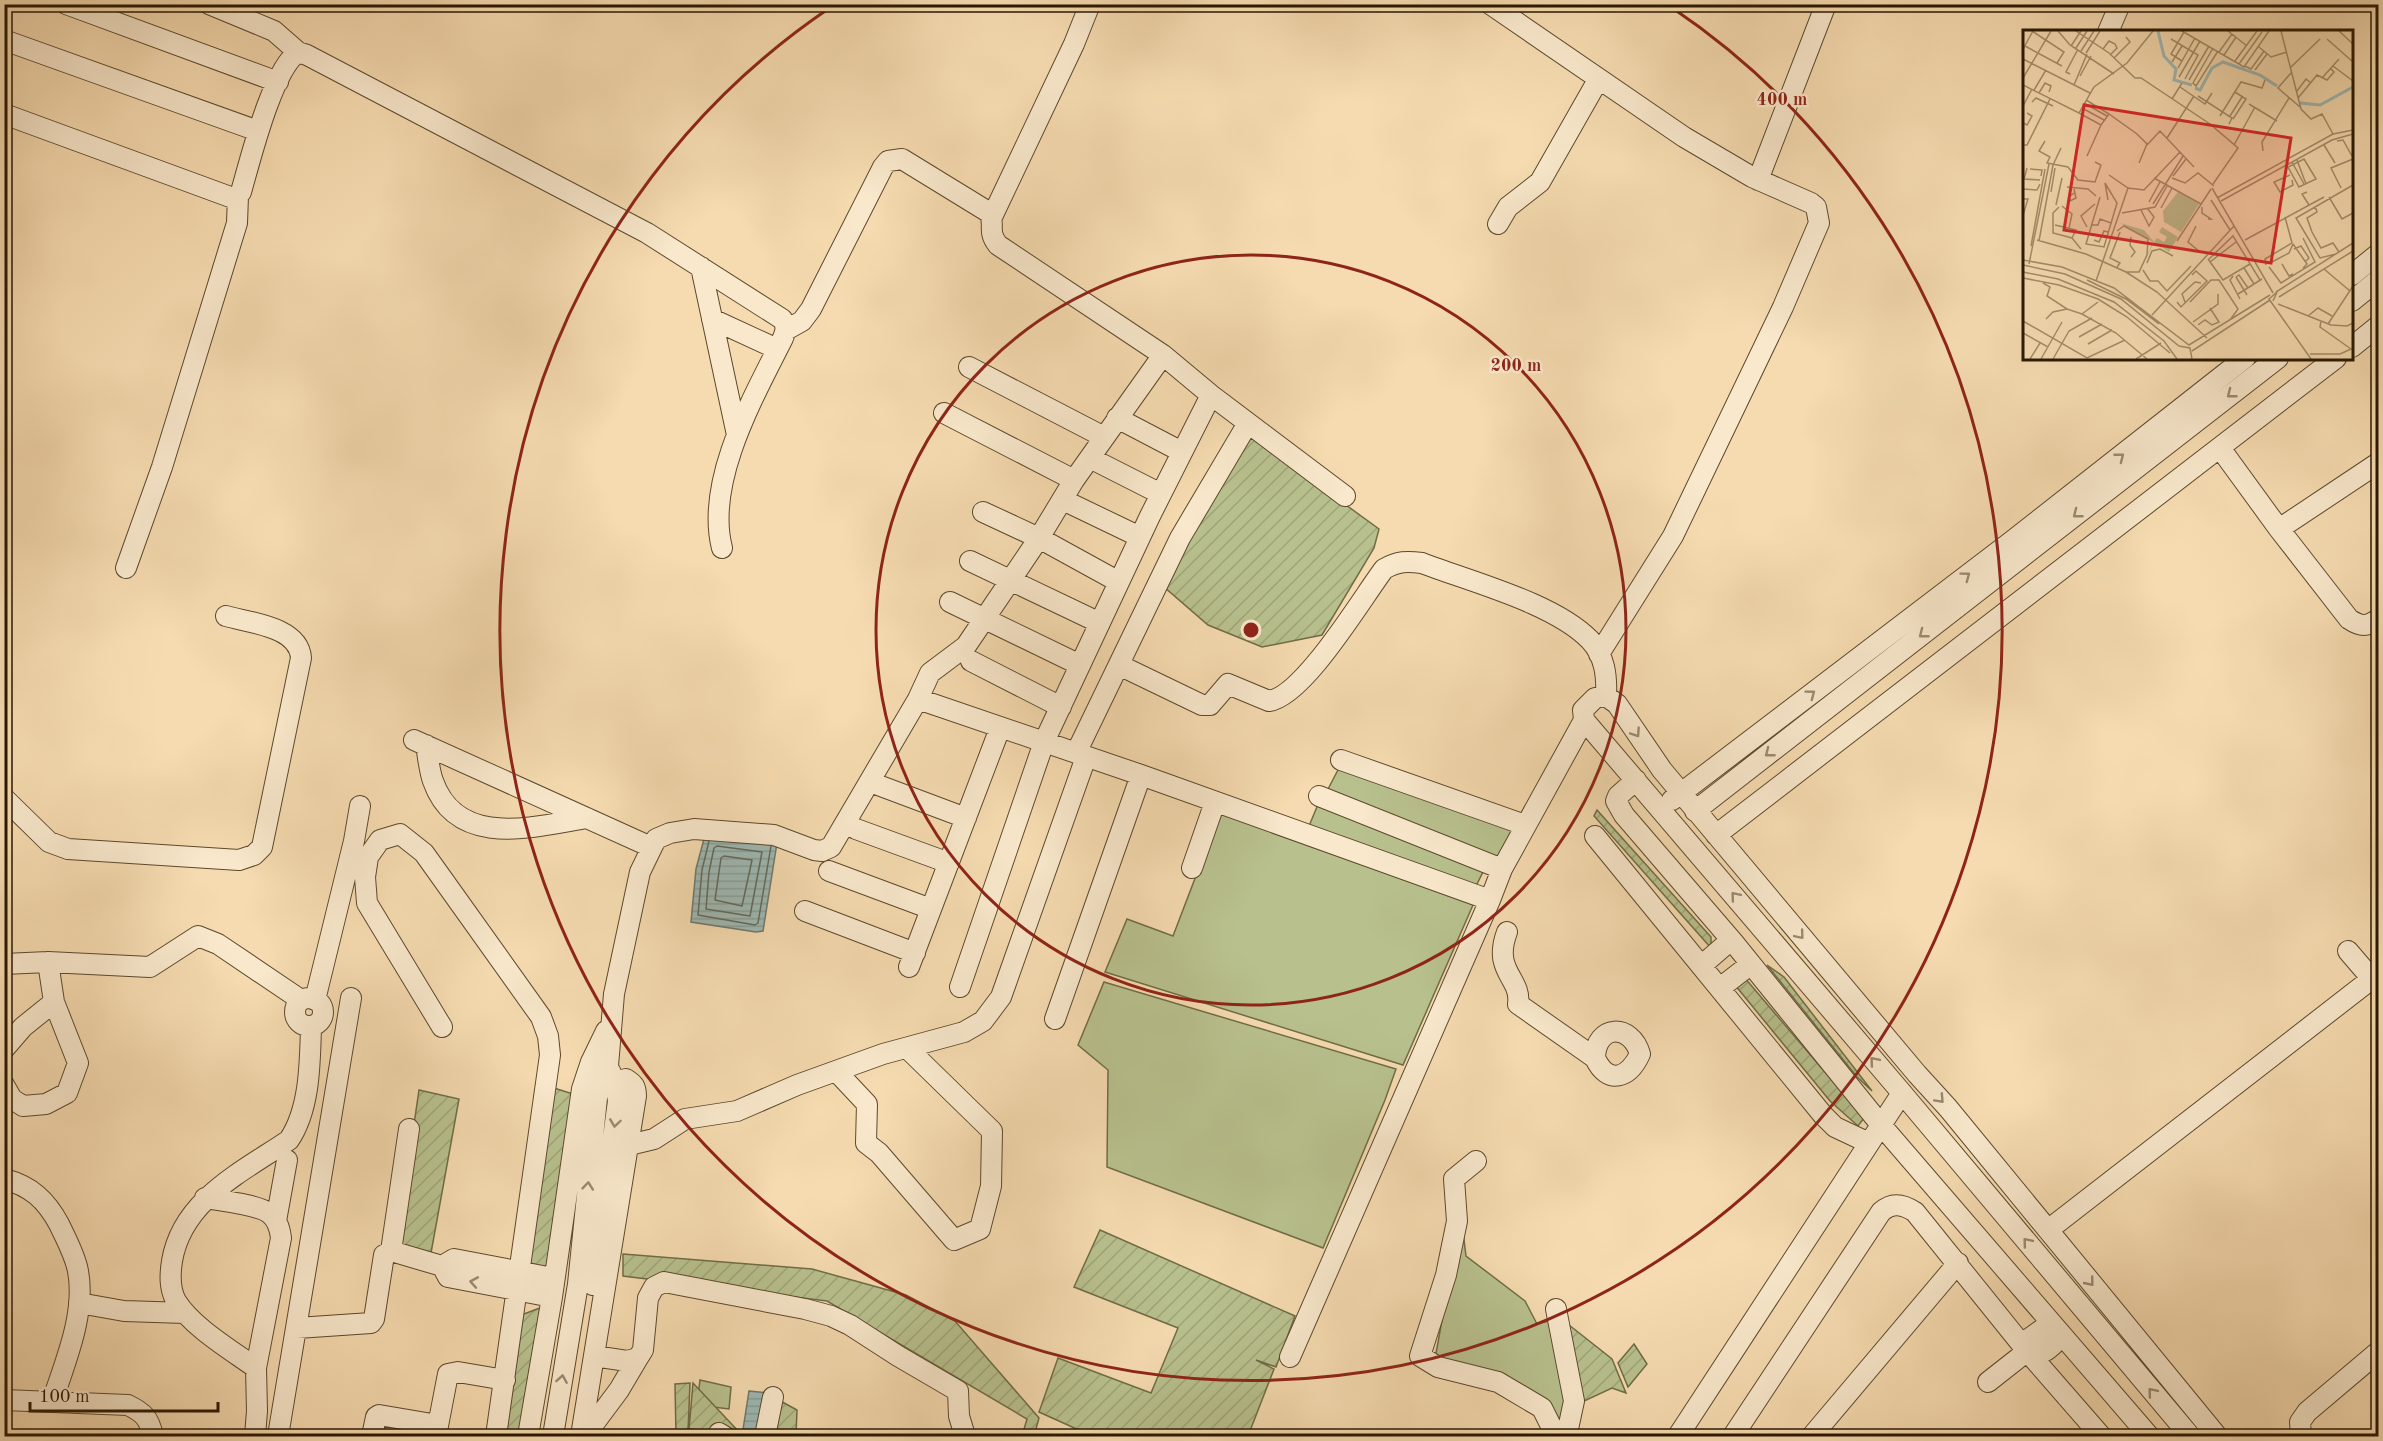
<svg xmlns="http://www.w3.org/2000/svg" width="2383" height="1441" font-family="'Old Standard TT',serif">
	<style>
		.grass { fill: #b8c18e; stroke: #706c47; stroke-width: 1.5 }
		.garden { fill: url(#garden-furrows); stroke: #706c47; stroke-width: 1.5 }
		.water { fill: url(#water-rules); stroke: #6f796c; stroke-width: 1.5 }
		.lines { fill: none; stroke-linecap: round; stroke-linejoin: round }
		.shore { stroke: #64685a; stroke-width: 1.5 }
		.minor-casing { stroke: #5c492c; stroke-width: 22 }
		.minor { stroke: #f9e8cc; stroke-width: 20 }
		.oneway { stroke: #9b8a70 }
		.ring { fill: none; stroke: #8f2418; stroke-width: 3 }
		.inset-river { fill: none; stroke: #9eb9b4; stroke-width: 3 }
		.inset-road { fill: none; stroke: #a48d6a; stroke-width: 1.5 }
		.view { fill: #d62828; fill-opacity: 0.15; stroke: #d62828; stroke-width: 3 }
		.inset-edge { fill: none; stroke: #291800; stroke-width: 3 }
		.centre { fill: #8f2418; stroke: #f9e8cc; stroke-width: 3 }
		.ring-label { font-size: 18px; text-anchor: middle; font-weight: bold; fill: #8f2418; stroke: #f9e8cc; stroke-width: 5; stroke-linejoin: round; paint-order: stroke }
	</style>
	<defs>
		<pattern id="garden-furrows" width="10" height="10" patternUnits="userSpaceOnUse" patternTransform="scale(1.5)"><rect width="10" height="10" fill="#b8c18e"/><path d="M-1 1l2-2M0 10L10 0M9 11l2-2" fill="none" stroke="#9ea579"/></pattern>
		<pattern id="water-rules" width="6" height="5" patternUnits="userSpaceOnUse" patternTransform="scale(1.5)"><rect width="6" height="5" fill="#9eb9b4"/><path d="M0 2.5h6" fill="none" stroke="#889e99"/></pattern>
	</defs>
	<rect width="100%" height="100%" fill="#f6dbb0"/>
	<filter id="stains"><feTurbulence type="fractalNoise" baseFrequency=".00333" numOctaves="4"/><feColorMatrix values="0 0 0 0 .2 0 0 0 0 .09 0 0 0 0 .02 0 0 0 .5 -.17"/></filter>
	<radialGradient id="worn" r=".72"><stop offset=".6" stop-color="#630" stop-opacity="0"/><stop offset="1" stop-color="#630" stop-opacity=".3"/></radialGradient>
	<path class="grass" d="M1339,768L1515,829L1501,862L1326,793Z
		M1319,802L1485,868L1475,888L1309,826Z
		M1220,813L1473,905L1403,1065L1105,972L1127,919L1173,936Z
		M1104,982L1396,1069L1385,1100L1323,1248L1107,1167L1108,1070L1078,1045Z
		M1461,1215L1466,1256L1525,1301L1537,1324L1553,1320L1566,1391L1561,1422L1553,1416L1435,1359Z
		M700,1380L731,1387L729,1409L697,1405Z"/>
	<path class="garden" d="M1247,433L1379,529L1374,548L1322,635L1262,647L1208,625L1163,586Z
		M1597,810L1711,937V948L1594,816Z
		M1767,965L1784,977L1872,1091L1857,1077Z
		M1744,977L1864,1118L1858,1126L1830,1101L1735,985Z
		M554,1088L573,1094L547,1269L528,1262Z
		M419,1090L459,1099L431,1253L396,1248Z
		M1100,1230L1295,1316L1276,1367L1256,1360L1274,1369L1248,1436H1092L1039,1412L1058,1358L1151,1393L1178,1328L1074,1287Z
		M623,1254L812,1269L906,1295L955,1321L1039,1418L1034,1436H1022L1027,1419L827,1301L623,1276Z
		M540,1308L520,1436H503L521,1315Z
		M1564,1321L1612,1359L1626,1393L1612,1388L1580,1403Z
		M1634,1344L1647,1364L1628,1387L1618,1363Z
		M690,1383L688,1432L696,1436H676L675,1384Z
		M693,1383L741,1434L689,1429Z
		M775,1398L797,1410L796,1436H769Z"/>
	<path class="water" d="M705,835L777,843L763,931L756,932L691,922L696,869Z
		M749,1391L768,1393L762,1436H742Z"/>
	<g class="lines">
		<path class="shore" d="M709,841L702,870L698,915L755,925L758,923L771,846
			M717,846L762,852L750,916L706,909L709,872L714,848Z
			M724,856L752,860L742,906L715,900L721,858Z"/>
		<g class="minor-casing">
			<path id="minor" d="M66,4L278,82
				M209,4L274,31L298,52
				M1490,4L1684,137L1752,177L1811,203L1816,207L1819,223L1783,307L1673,536L1599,654
				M2108,32L2120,4
				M4,40L258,131
				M4,114L233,198L238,196L241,192C250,161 272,70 298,52L307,55L647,233L782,319C787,326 786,330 783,338C754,396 705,481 722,548
				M1758,180L1826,4
				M992,217L1074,44L1090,4
				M1498,224L1508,207L1540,182L1598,80
				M701,267L737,435
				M2352,275L2378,254
				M2352,301L2378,280
				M712,319L777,349
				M786,330L802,321L811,309L883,167L888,161L902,159L990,213C995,226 987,231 998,245L1163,355L1211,395L1345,496
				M2352,347L2378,326
				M969,367L1104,437
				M944,413L1074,480
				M1117,418L1182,452
				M2220,448L2279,529
				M1090,458L1161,494
				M2378,463L2279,529L2349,619C2361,627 2367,627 2378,619
				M1063,500L1140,537
				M983,512L1039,538L1119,582
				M970,561L1100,623
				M126,568L162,467L237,223L238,196
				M950,602L1080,665
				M971,661L1061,707
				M1119,665L1202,705H1210L1228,684L1269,701C1304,696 1362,598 1384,569C1398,561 1407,561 1422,563C1471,582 1554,603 1590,640C1605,656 1607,676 1606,696
				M918,699L1141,775L1490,900
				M414,740L651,847
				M426,745C428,756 429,770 433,781C457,849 533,827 587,818
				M1076,753L1180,538L1248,423
				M1341,760L1525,825
				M1636,780L1618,796L1616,801L1624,815L1734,943L1881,1125L2149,1436
				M870,782L966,818
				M1319,796L1502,869
				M4,798L49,842L68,849L239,860L254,855L262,847L301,658C299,627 251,623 226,616
				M1672,800L2012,541L2245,358
				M1695,811L2278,358
				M856,829L949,863
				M1716,835L2336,358
				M1595,836L1823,1115L1835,1127L1869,1143
				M1192,868L1215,802
				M829,871L931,909
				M805,911L915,953
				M1507,932C1492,972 1522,978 1518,1004L1595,1058C1608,1086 1629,1078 1640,1054C1631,1023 1596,1024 1595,1058
				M2348,951L2372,979
				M4,964L48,962L150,967L198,936L218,944L301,1000
				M1701,966L1731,940
				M909,967L1000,728
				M960,987L1044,742L1150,516L1211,395
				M1720,988L1751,964
				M295 1012a14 14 0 1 1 28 0a14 14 0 1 1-28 0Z
				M315,1000L354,841L360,806
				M1055,1019L1141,775
				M442,1027L367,903L365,877L368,857L380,840L400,834L424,853L541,1017L548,1036L550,1055L496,1436
				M4,1049L23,1027L54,1002
				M836,1071L867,1104L866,1143L879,1153L954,1240L980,1229L991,1186L992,1131L907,1048
				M4,1085L12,1099L23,1106L46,1104L67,1093L78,1063L54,1002L48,962
				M629,1145L654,1139L685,1119L737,1111L797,1085L883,1054L964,1032L983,1021L1001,997L1086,757
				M1476,1161L1454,1179L1457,1221L1446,1275L1420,1356L1438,1367L1498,1382L1542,1408L1555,1434L1568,1429L1574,1401L1556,1309
				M4,1179C31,1186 46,1200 59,1224C66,1239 75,1255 78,1271C86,1314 65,1362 52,1402
				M205,1198C221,1201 256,1204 269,1213C277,1219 280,1229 281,1238L256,1368L257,1411L255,1436
				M276,1221L287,1160
				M2048,1230L2378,974
				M391,1251L409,1129
				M442,1266L448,1277L552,1297
				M593,1285L618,1101L615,1082L610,1071
				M79,1303L124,1311L185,1313
				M297,1328L371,1323L374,1319L384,1255L391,1251L442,1266L454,1259L553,1278
				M2030,1349C2042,1357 2048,1350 2057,1341L2056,1331
				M2030,1349V1338L2044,1328L2049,1327L2056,1331
				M594,1356L627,1361L638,1358L643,1350L648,1298L654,1287L664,1282L805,1309L831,1316L850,1325L898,1356L958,1391L959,1416L965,1436
				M1290,1357L1490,900L1502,869L1584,720
				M256,1368C231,1350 192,1327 176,1301C169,1288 170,1274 172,1261C182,1200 242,1172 289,1140C310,1109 310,1063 311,1026
				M1988,1382L2030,1349
				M4,1400L128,1405C144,1413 149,1418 153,1436
				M719,1433L724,1436
				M278,1436L351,998
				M372,1436L376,1417L379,1415L438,1425
				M436,1436L448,1374L458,1372L505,1380
				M528,1436L552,1297L582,1089L591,1062L606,1031
				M553,1436L578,1284L598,1088L608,1066L614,994L640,872L656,839L670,833L694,829L774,835L814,850L822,851L831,847L918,699L930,673L966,646L1039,538L1074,480L1163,355
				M581,1436L636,1096C636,1087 634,1084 626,1079L615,1082
				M588,1436L590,1429L619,1390L638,1358
				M765,1436L773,1397
				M1678,1436L1902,1093
				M1733,1436L1881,1212C1892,1202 1903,1204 1915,1212L2027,1351L2101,1436
				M1812,1436L1958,1263
				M2190,1436L1902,1093L1584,720L1583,710L1595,698L1606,696L1617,704L1662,770L1917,1074L1948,1108L2217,1436
				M2301,1436L2300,1422L2307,1412L2378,1352"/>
		</g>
		<use href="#minor" class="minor"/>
	</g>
	<defs><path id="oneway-chevron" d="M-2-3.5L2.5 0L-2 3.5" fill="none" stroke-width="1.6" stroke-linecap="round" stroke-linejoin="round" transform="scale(1.5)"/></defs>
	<g class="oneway">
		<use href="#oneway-chevron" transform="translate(2231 394) rotate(142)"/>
		<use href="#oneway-chevron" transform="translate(2120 457) rotate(-38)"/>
		<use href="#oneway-chevron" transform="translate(2077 514) rotate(142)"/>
		<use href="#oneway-chevron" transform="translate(1966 576) rotate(-37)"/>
		<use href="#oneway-chevron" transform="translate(1923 634) rotate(142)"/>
		<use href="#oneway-chevron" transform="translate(1811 694) rotate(-37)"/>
		<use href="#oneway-chevron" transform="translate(1636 733) rotate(56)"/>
		<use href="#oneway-chevron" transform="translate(1769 753) rotate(142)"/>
		<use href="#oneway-chevron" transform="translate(1735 896) rotate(-130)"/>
		<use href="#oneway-chevron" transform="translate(1800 935) rotate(50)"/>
		<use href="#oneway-chevron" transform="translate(1874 1061) rotate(-130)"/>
		<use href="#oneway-chevron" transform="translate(1940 1099) rotate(47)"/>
		<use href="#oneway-chevron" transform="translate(615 1123) rotate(98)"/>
		<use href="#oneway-chevron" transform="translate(588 1186) rotate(-84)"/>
		<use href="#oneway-chevron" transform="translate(2027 1242) rotate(-130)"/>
		<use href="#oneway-chevron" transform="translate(474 1282) rotate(-170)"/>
		<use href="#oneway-chevron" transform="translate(2090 1282) rotate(51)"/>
		<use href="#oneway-chevron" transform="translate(562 1379) rotate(-81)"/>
		<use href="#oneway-chevron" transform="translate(2152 1392) rotate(-130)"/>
	</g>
	<g class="ring">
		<circle cx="1251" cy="630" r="375"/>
		<path d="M1671 7A751 751 0 1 1 831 7"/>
	</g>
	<g transform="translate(2023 30)">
		<rect width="330" height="330" fill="#f6dbb0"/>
		<path d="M155,162L176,174L158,202L141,192L140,181Z" fill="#b8c18e"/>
		<path d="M97,193L121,200L131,212L134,208L141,212L144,207L136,202L139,197L155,207L146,222L131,212L115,245L130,212Z" fill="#b8c18e"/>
		<path class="inset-river" d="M135,1L141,26L153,39L151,50L169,55M172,58L177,60L189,38L200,32L237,45L254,56M277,73L297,75L330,57"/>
		<path class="inset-road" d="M9,1L41,22L34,33M35,1L47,15L91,44M53,1L86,23L112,48H118L187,94L215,118L190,154M159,1L221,37L246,1M205,1L224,16M258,1L278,79L288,89L299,84L310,104M316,1L330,14M148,9L175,25L162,49M304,9L330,32M2,16L39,36M48,16L58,1M236,17L248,27L264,22M53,18L64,1M190,18L170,53L173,56L195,21M0,19L10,1M80,19L86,11L92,14L94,18L88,24M58,21L71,1M196,22L209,4M63,23L77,1M201,25L213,7M91,28L107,12L103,7M0,29L67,63M159,31L148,24L161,2M212,31L234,1M149,32L159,16M216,34L239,2M222,36L228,39L241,21M310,36L330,51M155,38L172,8M267,38L297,9M232,40L244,24M268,43L255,58L277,77M47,44L43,42L55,19M57,46L68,26M156,47L177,11M0,48L28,1M299,48L316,29M166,50L186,16M0,55L56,83L71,57L104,33L130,1M51,55L64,24M157,57L182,74L189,63M11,60L23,40M274,61L283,49L288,53M16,63L22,53L28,56L26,62M175,66L209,88L206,94M275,68L294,45L304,50L311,42L307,38M149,69L159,53M63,70L86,84M9,72L13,68L30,76M61,73L84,86M226,74L254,91M0,76L9,59M59,78L81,90M56,83L78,95L86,84L114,104L124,114L116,133M197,86L218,52L239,58L242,50M207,86L219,67M210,89L223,69L212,62M0,93L4,95L9,86L4,83M144,108L171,66M22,111L16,121L27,127L24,133L45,137L55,150L72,152L78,135L72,132M314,111L320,110L329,126M0,115H4L27,69M124,115L137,101L171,137M211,115L232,77M301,115L312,133M240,121L239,112L266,68M64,126L78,95M281,129L293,149L276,157L265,137ZM274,130L283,154M269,132L281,154M4,138L1,149L17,150M7,139L19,140L18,146M86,145L105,158L121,160L157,122M267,145L251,152L257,162L270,155L269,150M150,146L163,129M131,148L178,174M149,148L162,153L175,143L191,156M44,157L65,159L73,166M189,158L250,263M318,158L308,138L330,129M0,159L14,160L17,154M28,162L32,138M284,162L279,164L286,175M51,163L46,167L47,171L53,168L51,159M77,167L63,214L81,217L94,173L82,153L85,170M306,167L319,189L330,183M194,168L310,104L330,100M0,169H5L0,185M188,170L207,200M198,171L309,110L330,104M126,172L137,152M130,174L160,126M33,175L39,148M39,176L49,184L46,198M292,176L294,182L284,188L289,202L298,218L310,213L316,222M36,177L30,183V203L49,208L58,219M179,177V183L188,189H185M138,178L149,158M118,180L126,196L131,187L125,179M99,183L132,177L144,156M32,195L53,200L49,208M68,195H75L77,189L88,193M173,196L165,212L176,221M64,197L58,186L72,174M94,201L101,196L125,209L124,225L116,242H102M14,210L63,224L103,242L134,262L184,308M71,210L76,212L81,201L85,202M222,210L301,167M16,211L30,135L38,118M154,211L188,159M270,214L284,234L280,238M8,216L22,139M271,219L278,216L286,228L282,232M313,224L297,228L273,188L330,155M108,227L112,222L107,215L108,207M185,229L200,250L227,234M0,230L39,237L91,258L166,315L247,265M185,230L210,206L237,250M187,232L213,212M124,233L129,221L137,219L150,226M247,233L266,223L270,214M6,234L26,134M259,234L266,246L270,244M0,235L42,244L98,269L156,316L167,318L169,329M243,235L242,229L269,213L262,187M94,237L97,233L87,228L97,202M246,237L258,253L292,232L280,208M221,238L231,254M301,239L327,261M120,240L127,251H135L144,261L168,236M0,242L35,249L91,272L141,311L154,329M210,246L207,250L217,269M213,247L224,265M213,247L216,245L225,258M0,248L36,255L75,269L104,287L147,323M64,250L103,269L136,294M73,251L105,158M20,253L27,257L24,266L44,279M253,262L330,213M215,264L239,249M256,267L330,221M250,271L254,262L246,269L288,329M154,272L158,277L184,251L173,241L169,245M162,272L159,264L172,252L178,253M167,272L188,250H196L215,279L207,290M255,274L308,295L324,296L330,293M59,284L75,272M129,285L211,196M285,286L295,278L309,286M23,289L30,282L44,279L59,284L93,303L124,329M0,291L64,328L102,310M170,292L195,274V264M305,294L330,256M175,295L182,290L189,295L196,292L187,278M0,303L25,317M56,307L79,294M65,314L89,300M169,321L247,270M287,324H317L328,319L297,297L298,291M7,329L17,313M18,329L39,292M30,329L46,301L69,288M113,329L138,313"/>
		<path class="view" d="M61,75L268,108L248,233L41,200Z"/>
		<rect width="330" height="330" class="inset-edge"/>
	</g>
	<circle cx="1251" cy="630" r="9" class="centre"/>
	<g class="ring-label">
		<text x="1782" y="105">400 m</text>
		<text x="1516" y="371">200 m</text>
	</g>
	<rect width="2383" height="1441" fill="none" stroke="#f6dbb0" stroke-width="24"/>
	<rect x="6" y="6" width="2371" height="1429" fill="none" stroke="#291800" stroke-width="3"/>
	<rect x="12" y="12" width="2359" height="1417" fill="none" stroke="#291800" stroke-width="1.5"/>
	<path d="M30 1402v9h188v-9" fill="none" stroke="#291800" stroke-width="3"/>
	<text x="39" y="1402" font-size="18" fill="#291800" stroke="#f9e8cc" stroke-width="4.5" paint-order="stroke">100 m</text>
	<rect width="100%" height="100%" filter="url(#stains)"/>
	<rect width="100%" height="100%" fill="url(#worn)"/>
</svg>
